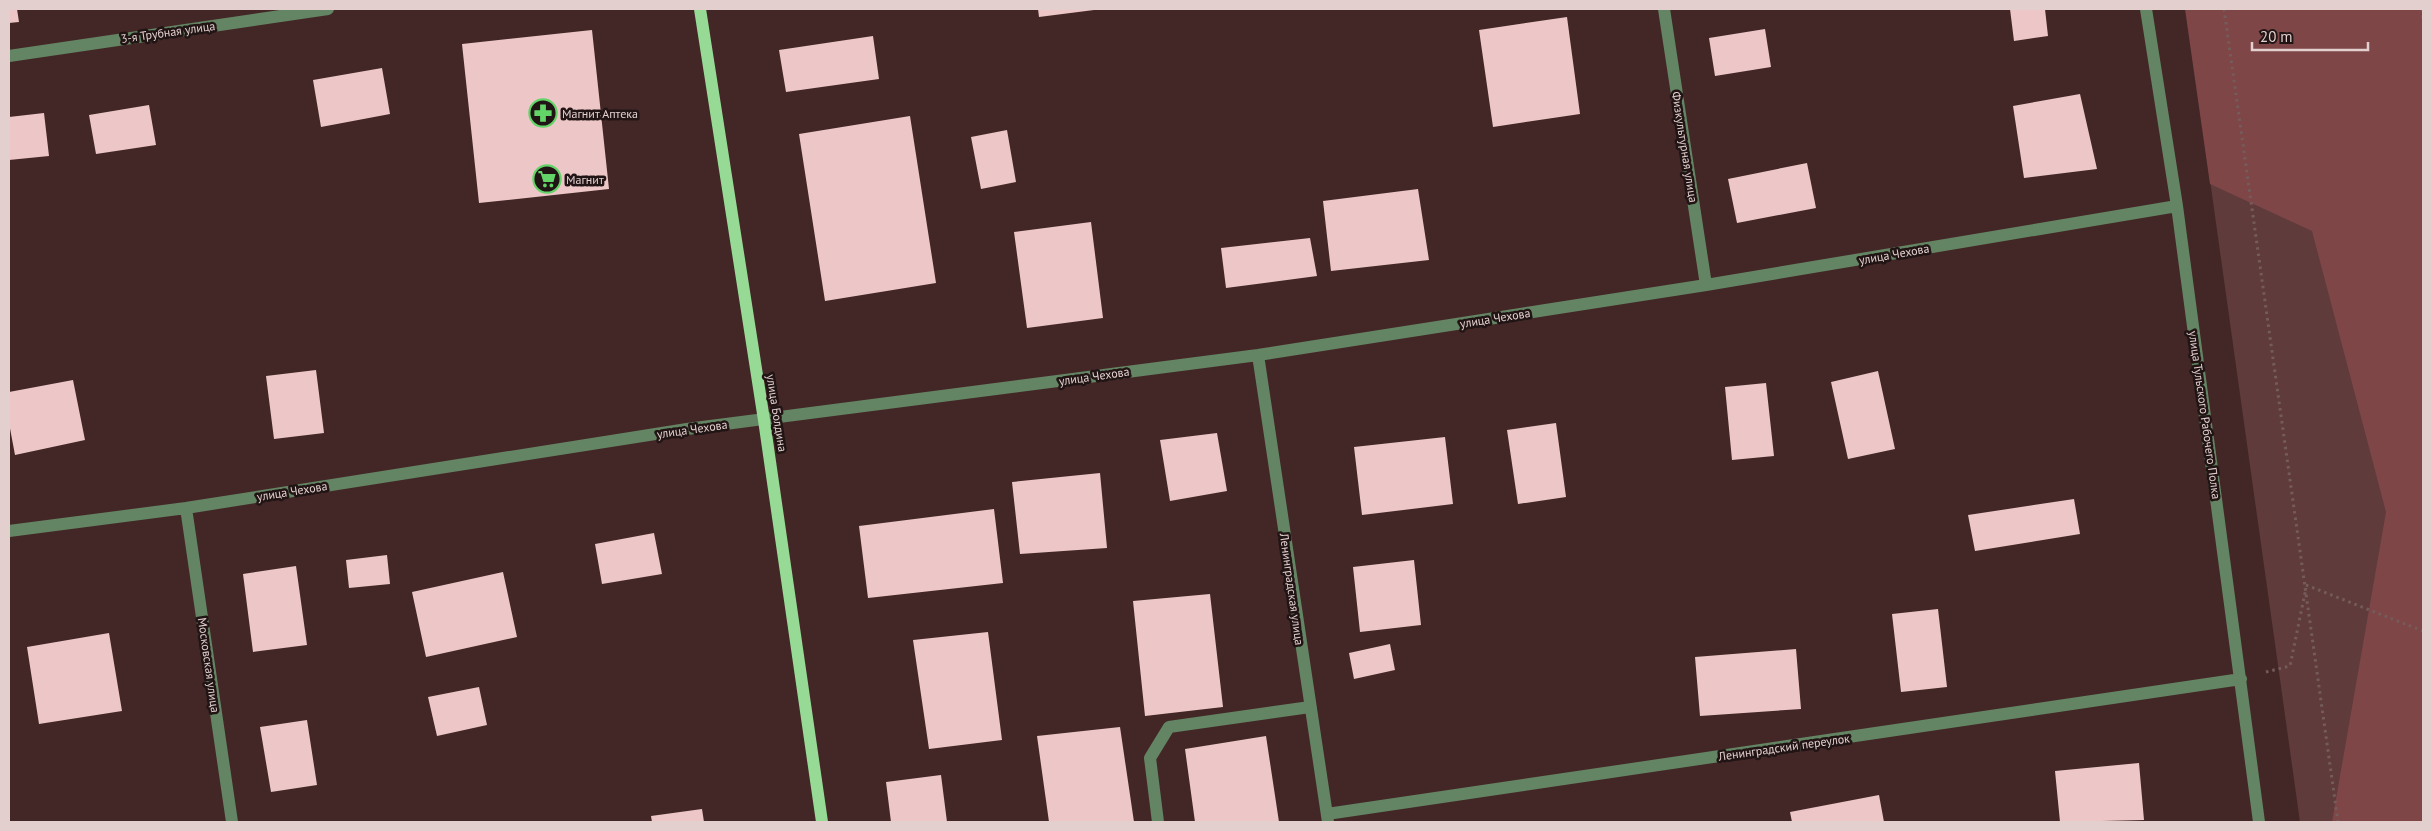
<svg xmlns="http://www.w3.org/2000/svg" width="2432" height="831" font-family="'PT Sans',sans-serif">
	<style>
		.green { fill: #5f3b3c }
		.forest { fill: #7e4647 }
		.building { fill: #edc7c7 }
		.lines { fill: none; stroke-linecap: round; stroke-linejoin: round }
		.path { stroke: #755c5b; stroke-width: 3; stroke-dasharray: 2.5 4; stroke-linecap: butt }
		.minor { stroke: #648564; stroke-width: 12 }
		.major { stroke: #96da96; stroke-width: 12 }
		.labels { text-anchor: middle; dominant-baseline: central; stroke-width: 5; stroke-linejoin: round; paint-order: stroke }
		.street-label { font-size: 12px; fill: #e2cfce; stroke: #211414 }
		.poi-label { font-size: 12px; fill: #e2cfce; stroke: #211414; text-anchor: start }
	</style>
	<rect width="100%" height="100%" fill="#432727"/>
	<path class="green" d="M2186,9H2423V822H2300Z"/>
	<path class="forest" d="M2185,9H2423V822H2332L2386,512L2312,231L2210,184Z"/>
	<path class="building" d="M9,9H17L19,22L9,23Z
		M1038,9H1094V10L1039,17Z
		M2010,9H2045L2048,36L2014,41Z
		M1567,17L1580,114L1493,127L1479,30Z
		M1765,29L1771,67L1715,76L1709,38Z
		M592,30L609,189L479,203L462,44Z
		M873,36L879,79L786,92L779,50Z
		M382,68L390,114L321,127L313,80Z
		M2080,94L2097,169L2024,178L2013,106Z
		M149,105L156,145L96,154L89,115Z
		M44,113L49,156L9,160V117Z
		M910,116L936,283L825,301L799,134Z
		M1007,130L1016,182L981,189L971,137Z
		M1807,163L1816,208L1737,223L1728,179Z
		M1418,189L1429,260L1331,271L1323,201Z
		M1091,222L1103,318L1027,328L1014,232Z
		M1310,238L1317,276L1226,288L1221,248Z
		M316,370L324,433L274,439L266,376Z
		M1878,371L1895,449L1848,459L1831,382Z
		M73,380L85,440L15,455L9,423V392Z
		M1766,383L1774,456L1732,460L1725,387Z
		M1556,423L1566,497L1518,504L1507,430Z
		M1217,433L1227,491L1170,501L1160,440Z
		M1445,437L1453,504L1362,515L1354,447Z
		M1100,473L1107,548L1020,554L1012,482Z
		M2074,499L2080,534L1975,551L1968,515Z
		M994,509L1003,583L868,598L859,526Z
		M654,533L662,574L602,584L595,544Z
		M387,555L390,584L349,588L346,560Z
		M1414,560L1421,625L1360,632L1353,567Z
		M296,566L307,645L253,652L243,574Z
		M503,572L517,637L426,657L412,592Z
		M1210,594L1223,707L1145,716L1133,601Z
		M1938,609L1947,687L1901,692L1892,614Z
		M988,632L1002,740L929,749L913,640Z
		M109,633L122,711L39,724L27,647Z
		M1390,644L1395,670L1354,679L1349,653Z
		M1796,649L1801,709L1700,716L1695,657Z
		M479,687L487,725L437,736L428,697Z
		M307,720L317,785L271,792L260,727Z
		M1120,727L1134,822H1049L1037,736Z
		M1266,736L1279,822H1195L1185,749Z
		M2139,763L2144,820L2060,822L2055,771Z
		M941,775L947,822H891L886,782Z
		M1879,795L1884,822H1792L1790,812Z
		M702,809L704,822H652L651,816Z"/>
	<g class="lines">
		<path class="path" d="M2224,9L2338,822
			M2422,9L2423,20
			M2306,585L2423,631
			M2266,672L2290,666L2306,588"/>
		<path class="minor" d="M1664,9L1706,285
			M2146,9L2177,206L2259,822
			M9,56L328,9
			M1258,355L1328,822
			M186,508L232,822
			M9,531L186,508L687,429L1258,355L1706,285L2177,206
			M1327,814L2241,679
			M1158,822L1150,758L1169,727L1310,707"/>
		<path class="major" d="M700,9L764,420L822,822"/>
	</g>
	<defs>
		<g id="pharmacy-ring" transform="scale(1.4375)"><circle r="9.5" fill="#211414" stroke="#63d468" stroke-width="1.5"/><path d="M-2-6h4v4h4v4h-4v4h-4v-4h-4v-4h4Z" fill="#63d468"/></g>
		<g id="supermarket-ring" transform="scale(1.4375)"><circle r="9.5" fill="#211414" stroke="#63d468" stroke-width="1.5"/><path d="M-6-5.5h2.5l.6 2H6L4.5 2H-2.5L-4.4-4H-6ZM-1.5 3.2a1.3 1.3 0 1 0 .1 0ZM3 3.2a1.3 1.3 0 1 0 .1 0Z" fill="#63d468"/></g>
	</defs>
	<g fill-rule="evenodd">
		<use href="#pharmacy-ring" x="543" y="113"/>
		<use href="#supermarket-ring" x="547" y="179"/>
	</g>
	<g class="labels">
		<g class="street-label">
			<text transform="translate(168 32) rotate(-8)">3-я Трубная улица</text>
			<text transform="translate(1685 147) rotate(81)">Физкультурная улица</text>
			<text transform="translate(1894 254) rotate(-10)">улица Чехова</text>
			<text transform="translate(1495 318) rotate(-9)">улица Чехова</text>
			<text transform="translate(1094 376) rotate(-8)">улица Чехова</text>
			<text transform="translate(777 413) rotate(81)">улица Болдина</text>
			<text transform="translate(2205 415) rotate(82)">улица Тульского Рабочего Полка</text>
			<text transform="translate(692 429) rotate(-8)">улица Чехова</text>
			<text transform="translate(292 491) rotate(-9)">улица Чехова</text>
			<text transform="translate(1292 589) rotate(82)">Ленинградская улица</text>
			<text transform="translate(209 665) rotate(82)">Московская улица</text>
			<text transform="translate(1784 747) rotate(-8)">Ленинградский переулок</text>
		</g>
		<g class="poi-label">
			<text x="562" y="113">Магнит Аптека</text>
			<text x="566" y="179">Магнит</text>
		</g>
	</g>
	<rect width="2432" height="831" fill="none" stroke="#e2cfce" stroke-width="20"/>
	<path d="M2252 42v8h116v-8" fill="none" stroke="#e2cfce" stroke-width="2.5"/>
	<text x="2260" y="42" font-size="15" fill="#e2cfce" stroke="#211414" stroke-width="4" paint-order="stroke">20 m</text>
</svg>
